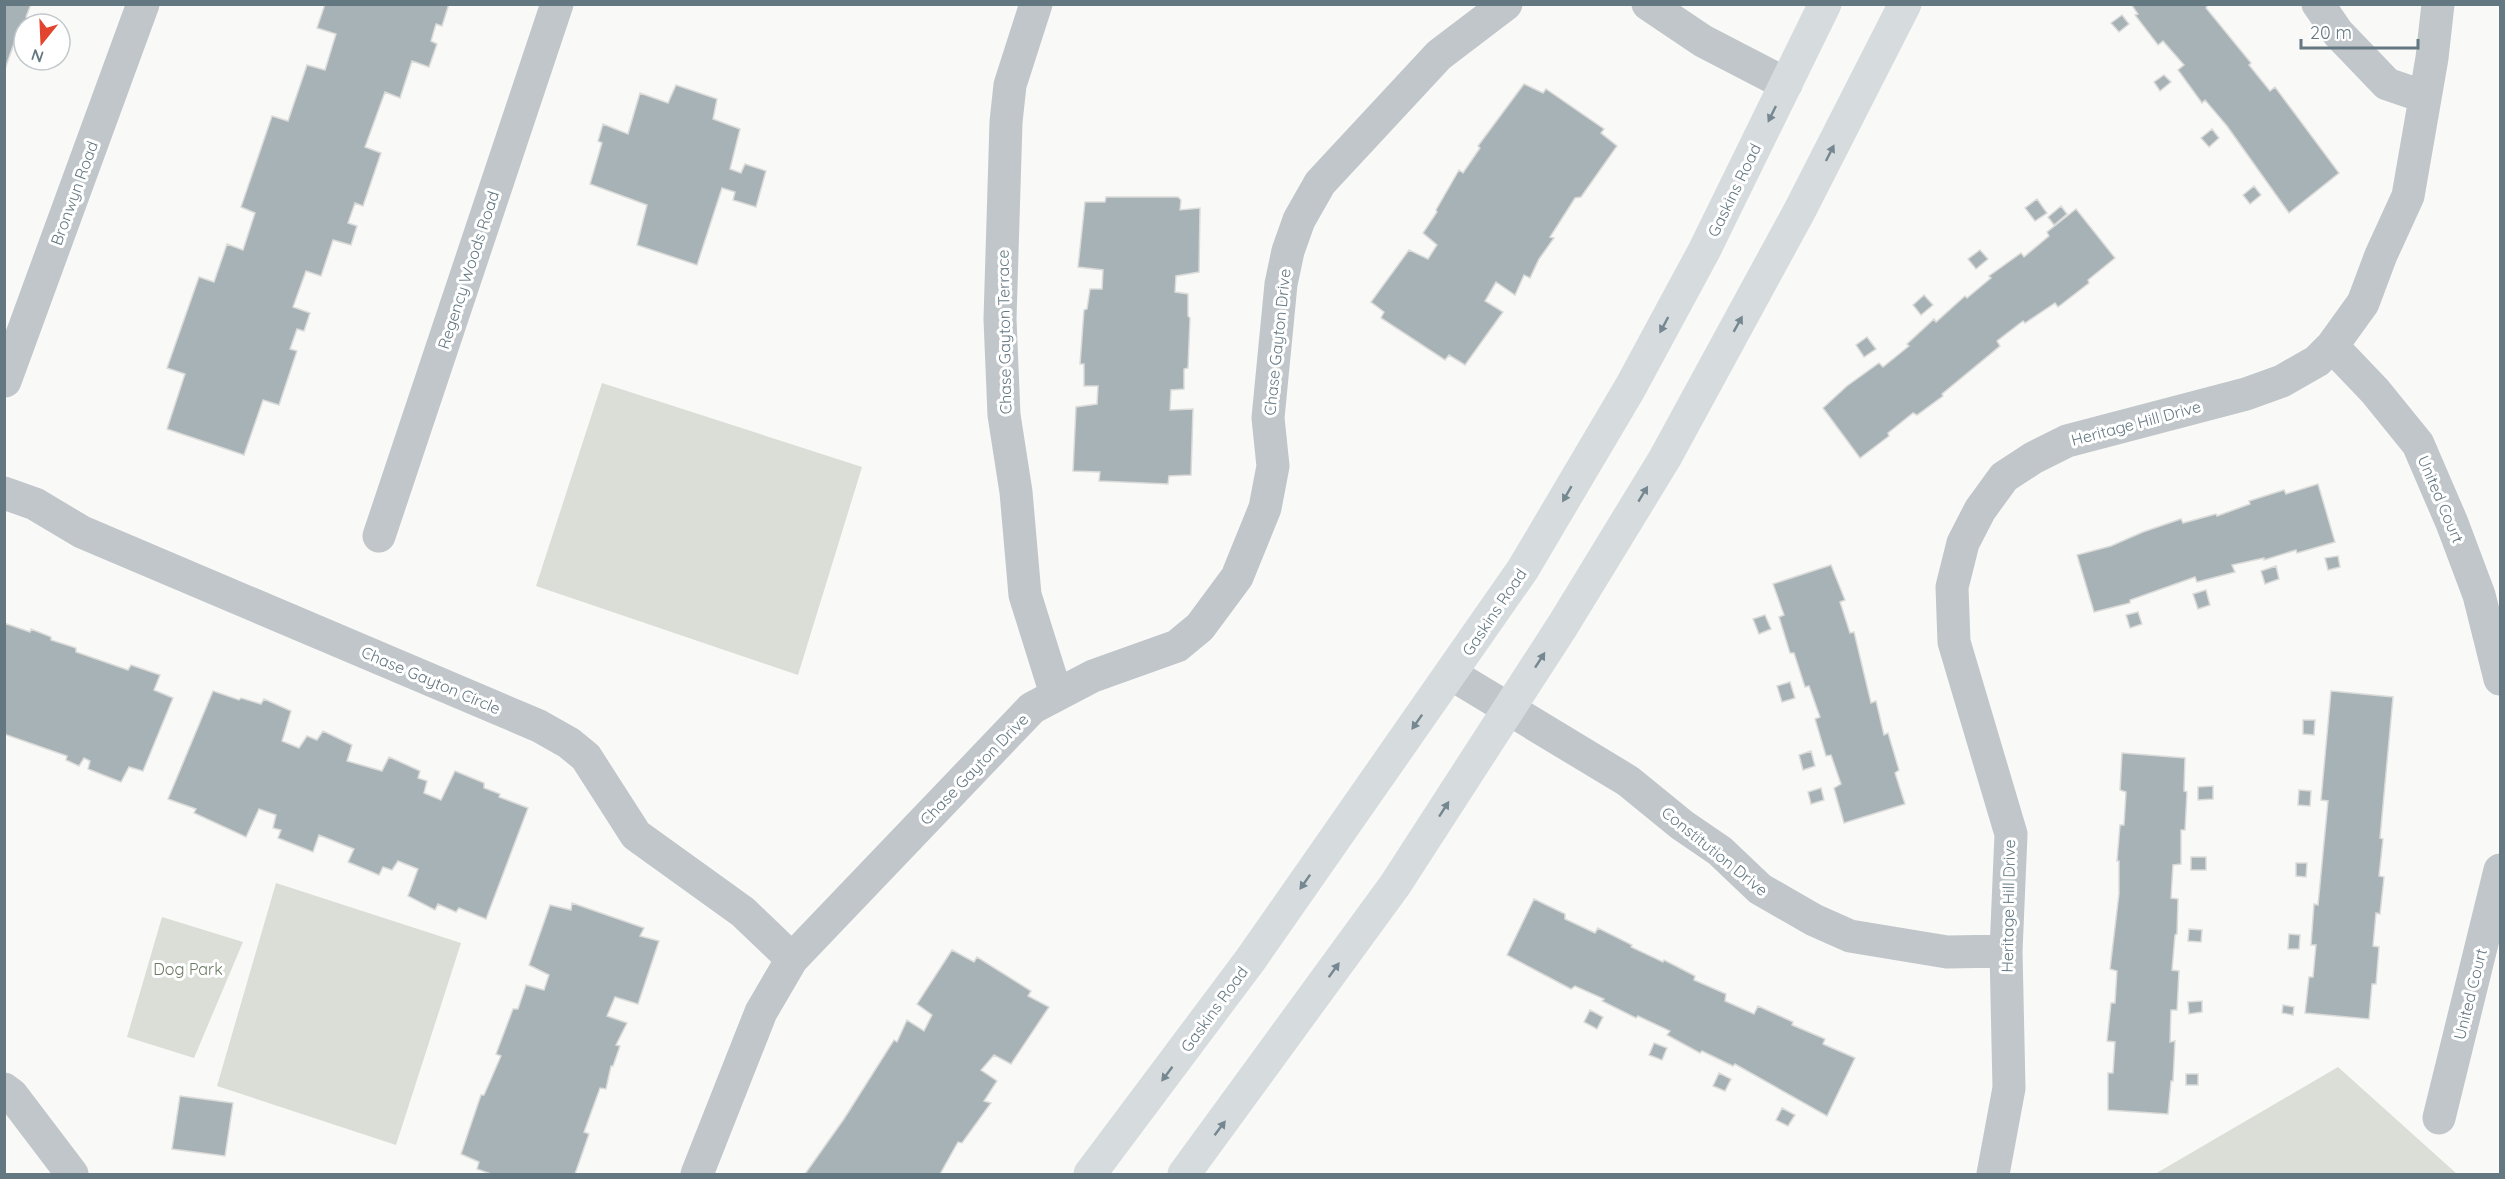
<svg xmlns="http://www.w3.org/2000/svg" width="2505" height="1179" font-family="Quicksand,sans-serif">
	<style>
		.green { fill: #daded6 }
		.building { fill: #a7b2b6; stroke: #dbdbd9; stroke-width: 1.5 }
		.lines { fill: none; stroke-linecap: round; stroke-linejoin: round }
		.minor { stroke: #c0c6c9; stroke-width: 33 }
		.major { stroke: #d6dbde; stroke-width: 33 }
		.oneway { fill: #758790 }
		.labels { text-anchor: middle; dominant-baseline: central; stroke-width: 6; stroke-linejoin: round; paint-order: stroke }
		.street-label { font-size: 16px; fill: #647882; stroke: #fff }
		.park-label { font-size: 16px; fill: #6a7a63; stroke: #fff }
	</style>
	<rect width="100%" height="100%" fill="#f9f9f7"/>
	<path class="green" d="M602,383L862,467L798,675L536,586Z
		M276,883L461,943L396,1145L217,1086Z
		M162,917L243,942L194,1058L127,1037Z
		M2338,1067L2457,1174H2155Z"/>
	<path class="building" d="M4,4H31L26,17L40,22L24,24V37L17,35L5,69Z
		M325,4H449L442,26L436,24L431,41L437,44L429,67L412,61L400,98L385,92L365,147L381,153L363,206L355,203L348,223L357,226L351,245L333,240L321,276L306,271L293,307L310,313L304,331L297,329L290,349L297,351L279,405L263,400L244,455L167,429L185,374L167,368L199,277L214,282L227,244L243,250L255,213L241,207L272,116L288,121L307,65L325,70L336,34L317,28Z
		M2131,4H2208L2206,8L2251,63L2249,65L2270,91L2275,87L2339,173L2289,213L2227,126L2205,100L2202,103L2178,70L2184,65L2163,41L2158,45L2135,15L2138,14Z
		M2122,15L2129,24L2119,32L2111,23Z
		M2164,75L2171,82L2160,91L2154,82Z
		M1524,84L1543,93L1546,89L1604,129L1601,133L1617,146L1581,197L1575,198L1550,237L1554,238L1539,259L1530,278L1524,275L1515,295L1496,282L1485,301L1503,312L1465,365L1449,355L1445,360L1381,318L1384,312L1371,302L1409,250L1428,259L1437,245L1423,233L1437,212L1436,210L1459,170L1463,173L1480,148L1478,146Z
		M676,85L717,99L713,119L740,129L730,169L741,173L745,164L766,171L756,207L733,200L735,192L722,188L697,265L637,245L647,205L590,184L602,143L598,141L603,124L628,134L640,93L668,103Z
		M2212,129L2219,138L2209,147L2201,138Z
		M2254,186L2261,195L2250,204L2243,195Z
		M1106,197H1178L1181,200L1180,210L1200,208L1199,272L1176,276L1175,292L1188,294V316L1190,318L1188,368L1184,369V389L1171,390L1170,410L1193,409L1191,475L1169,476L1168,484L1099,481L1100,472L1073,471L1076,407L1097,404L1098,386H1084V364H1080L1084,310L1087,309L1090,289H1102L1103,270L1078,267L1085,202H1105Z
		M2037,199L2047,213L2035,221L2025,208Z
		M2061,206L2067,214L2054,225L2048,217Z
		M2076,209L2115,258L2088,280L2089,283L2058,307L2055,303L2025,323L2023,321L1997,341L2000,346L1942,394L1943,396L1917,415L1913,413L1888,433L1889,436L1860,458L1823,408L1847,386L1879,363L1883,367L1909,346L1907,344L1934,319L1936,322L1965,296L1967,298L1991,278L1989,276L2021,253L2024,257L2049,236L2047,232Z
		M1980,250L1988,259L1976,269L1968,259Z
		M1924,295L1933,305L1921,315L1913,305Z
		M1867,337L1876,349L1864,357L1856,345Z
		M2318,484L2335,542L2297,553L2296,550L2264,560V558L2232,565L2235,572L2197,582L2195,577L2130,600V603L2094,612L2077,555L2111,546L2143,532L2181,519L2183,523L2216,514L2217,516L2250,504L2249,501L2284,490L2286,494Z
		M2338,556L2340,567L2328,570L2325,558Z
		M1831,565L1845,600L1840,602L1850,633L1854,632L1871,703L1876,701L1884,735L1888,733L1899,770L1895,773L1905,804L1844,823L1834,788L1841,784L1831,755L1826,756L1815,719L1820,717L1809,686L1805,687L1794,653H1790L1779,617L1784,615L1773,584Z
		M2276,566L2279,579L2265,584L2261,571Z
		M2206,590L2210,605L2198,609L2193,594Z
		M2138,612L2142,624L2130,628L2126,615Z
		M1765,615L1771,629L1759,634L1753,619Z
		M4,623L30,632L31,629L51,637V640L76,648V652L128,670L131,665L160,675L154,690L173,698L143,771L129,767L121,782L88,769L90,761L84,758L79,766L66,760L67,756L4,734Z
		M1790,682L1795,698L1782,702L1777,686Z
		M213,691L239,700L241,698L261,704L264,699L291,711L282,741L299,748L307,736L317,740L323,731L352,745L347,761L382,771L389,757L420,771L418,778L427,781L424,793L441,800L455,771L484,783V788L500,794L499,797L528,808L486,919L459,908L456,912L438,904L435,910L408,896L418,869L398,861L392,870L383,867L379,875L348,862L354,849L319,835L313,852L278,838L281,830L273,828L276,815L259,809L246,837L194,813L196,809L168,799Z
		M2331,691L2393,697L2380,838L2383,839L2379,876L2384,877L2380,914L2376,913L2373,946L2379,947L2376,984H2372L2369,1019L2305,1013L2309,977H2313L2316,945H2311L2314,904L2318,905L2328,801L2321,800Z
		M2303,720H2315L2314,735L2303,734Z
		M1811,751L1815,766L1803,770L1799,755Z
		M2122,753L2185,758L2184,791L2187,792L2185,830H2181V864L2173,865L2171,898L2178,899L2177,934L2175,935L2172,970L2179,971L2177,1010H2171L2170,1042L2175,1041L2173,1081H2171L2168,1114L2108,1110V1073H2113L2115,1042L2107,1041L2111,1003H2115L2117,971L2110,969L2119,894V861H2117L2120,825H2124L2126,792L2120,790Z
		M2213,786V799L2198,800V787Z
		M1821,788L1824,800L1811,804L1808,792Z
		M2299,790L2311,791L2310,806L2298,805Z
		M2191,857H2206V870H2191Z
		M2296,863H2307L2306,877L2296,876Z
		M1534,899L1565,914V919L1595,933L1598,928L1632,945L1631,947L1663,962L1664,960L1695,976L1694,980L1726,994L1725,1001L1754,1014L1758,1006L1793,1022L1792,1025L1825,1039L1823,1044L1855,1058L1827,1116L1735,1064L1733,1066L1702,1051L1700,1053L1667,1035L1670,1031L1638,1016L1636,1018L1602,1001L1604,999L1575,986L1571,989L1507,955Z
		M572,903L644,928L640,936L659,941L638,1004L615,997L607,1016L627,1023L616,1045L620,1046L613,1066H611L606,1089L600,1088L584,1132L589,1134L575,1174H491L477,1169L479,1162L461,1154L481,1095H484L501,1056L496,1054L513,1009H518L526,985L544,990L549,975L529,965L550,905L571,910Z
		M2189,929L2202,930L2201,942L2188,941Z
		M2289,934L2300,935L2299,949H2288Z
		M952,950L974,962L977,957L1031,991L1028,996L1049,1007L1011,1064L994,1055L981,1070L997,1081L984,1101L991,1103L962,1143L958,1142L940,1174H805L844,1119L894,1040L897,1042L907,1020L924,1031L932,1015L917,1004Z
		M2202,1001V1012L2189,1014L2188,1002Z
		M2283,1005L2294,1007L2293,1015L2282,1013Z
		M1590,1010L1603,1017L1597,1029L1584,1022Z
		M1654,1043L1667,1048L1662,1060L1649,1055Z
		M1719,1073L1731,1079L1725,1091L1713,1086Z
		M2186,1074H2198V1085H2186Z
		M180,1096L233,1103L225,1156L172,1149Z
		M1782,1108L1795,1115L1788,1126L1776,1120Z"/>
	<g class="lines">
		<path class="minor" d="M1036,4L1010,85L1006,122L1000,319L1004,415L1016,492L1025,595L1056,694
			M1648,4L1703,41L1786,84
			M2318,4L2338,33L2387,84L2425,97
			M2332,346L2375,391L2418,444L2452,523L2479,595L2500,679
			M5,381L143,4
			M4,493L35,504L82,532L539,726L569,743L586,757L636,835L743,912L792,959
			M379,536L557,4
			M1451,674L1628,781L1682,825L1720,851L1760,889L1814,920L1850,936L1947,952L2006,951
			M4,1089L12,1095L72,1174
			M2439,1118L2500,870
			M697,1174L761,1012L792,959L1032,708L1093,676L1177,646L1200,627L1237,577L1265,508L1273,466L1268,418L1281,284L1288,251L1299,220L1320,183L1439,55L1506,4
			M1993,1174L2009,1088L2006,951L2011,834L1954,642L1952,587L1963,543L1980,510L2004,477L2033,458L2067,441L2246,394L2282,381L2317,361L2332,346L2363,303L2381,255L2408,196L2432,58L2438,4"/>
		<path class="major" d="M1090,1174L1251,959L1523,569L1630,388L1704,251L1825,4
			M1184,1174L1395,885L1563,625L1665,458L1800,210L1905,4"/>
	</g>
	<defs><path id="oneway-solid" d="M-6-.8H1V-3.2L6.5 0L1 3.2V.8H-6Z" transform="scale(1.5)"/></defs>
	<g class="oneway">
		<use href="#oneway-solid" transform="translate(1772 114) rotate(116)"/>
		<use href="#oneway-solid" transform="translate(1830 153) rotate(-63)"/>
		<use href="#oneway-solid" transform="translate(1738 324) rotate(-61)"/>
		<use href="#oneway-solid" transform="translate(1664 325) rotate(118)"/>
		<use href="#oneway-solid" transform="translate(1567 494) rotate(120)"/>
		<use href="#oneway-solid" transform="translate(1643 494) rotate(-59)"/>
		<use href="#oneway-solid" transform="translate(1540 660) rotate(-57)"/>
		<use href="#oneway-solid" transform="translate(1417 722) rotate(125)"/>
		<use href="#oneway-solid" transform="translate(1444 809) rotate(-57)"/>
		<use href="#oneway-solid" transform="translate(1305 882) rotate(125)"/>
		<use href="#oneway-solid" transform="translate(1334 970) rotate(-54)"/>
		<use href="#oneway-solid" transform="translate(1167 1074) rotate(127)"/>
		<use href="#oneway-solid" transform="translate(1220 1128) rotate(-53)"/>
	</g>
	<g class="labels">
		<g class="street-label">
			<text transform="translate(1734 190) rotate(-64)">Gaskins Road</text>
			<text transform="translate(74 193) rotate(-70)">Bronwyn Road</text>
			<text transform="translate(468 270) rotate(-72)">Regency Woods Road</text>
			<text transform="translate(1004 332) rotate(-91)">Chase Gayton Terrace</text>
			<text transform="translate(1277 342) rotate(-84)">Chase Gayton Drive</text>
			<text transform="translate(2136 423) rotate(-15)">Heritage Hill Drive</text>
			<text transform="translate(2441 499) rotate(67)">United Court</text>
			<text transform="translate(1494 612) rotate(-56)">Gaskins Road</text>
			<text transform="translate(431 680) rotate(23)">Chase Gayton Circle</text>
			<text transform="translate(974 769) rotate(-46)">Chase Gayton Drive</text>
			<text transform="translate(1715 851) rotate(39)">Constitution Drive</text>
			<text transform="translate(2008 906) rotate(-89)">Heritage Hill Drive</text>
			<text transform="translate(2470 994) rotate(-76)">United Court</text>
			<text transform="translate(1214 1009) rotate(-54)">Gaskins Road</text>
		</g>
		<g class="park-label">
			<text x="188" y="969">Dog Park</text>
		</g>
	</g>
	<rect width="2505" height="1179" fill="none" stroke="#647882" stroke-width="12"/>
	<g transform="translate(42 42) rotate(198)"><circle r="28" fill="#ffffff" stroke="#c1c9cd" stroke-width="1.5"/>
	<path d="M0-4.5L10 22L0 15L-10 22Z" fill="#e2442e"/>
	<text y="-9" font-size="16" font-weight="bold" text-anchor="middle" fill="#647882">N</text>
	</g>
	<path d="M2301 39v9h117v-9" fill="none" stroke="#647882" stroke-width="3"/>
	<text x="2310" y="39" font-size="18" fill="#647882" stroke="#ffffff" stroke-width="4.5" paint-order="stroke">20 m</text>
</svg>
